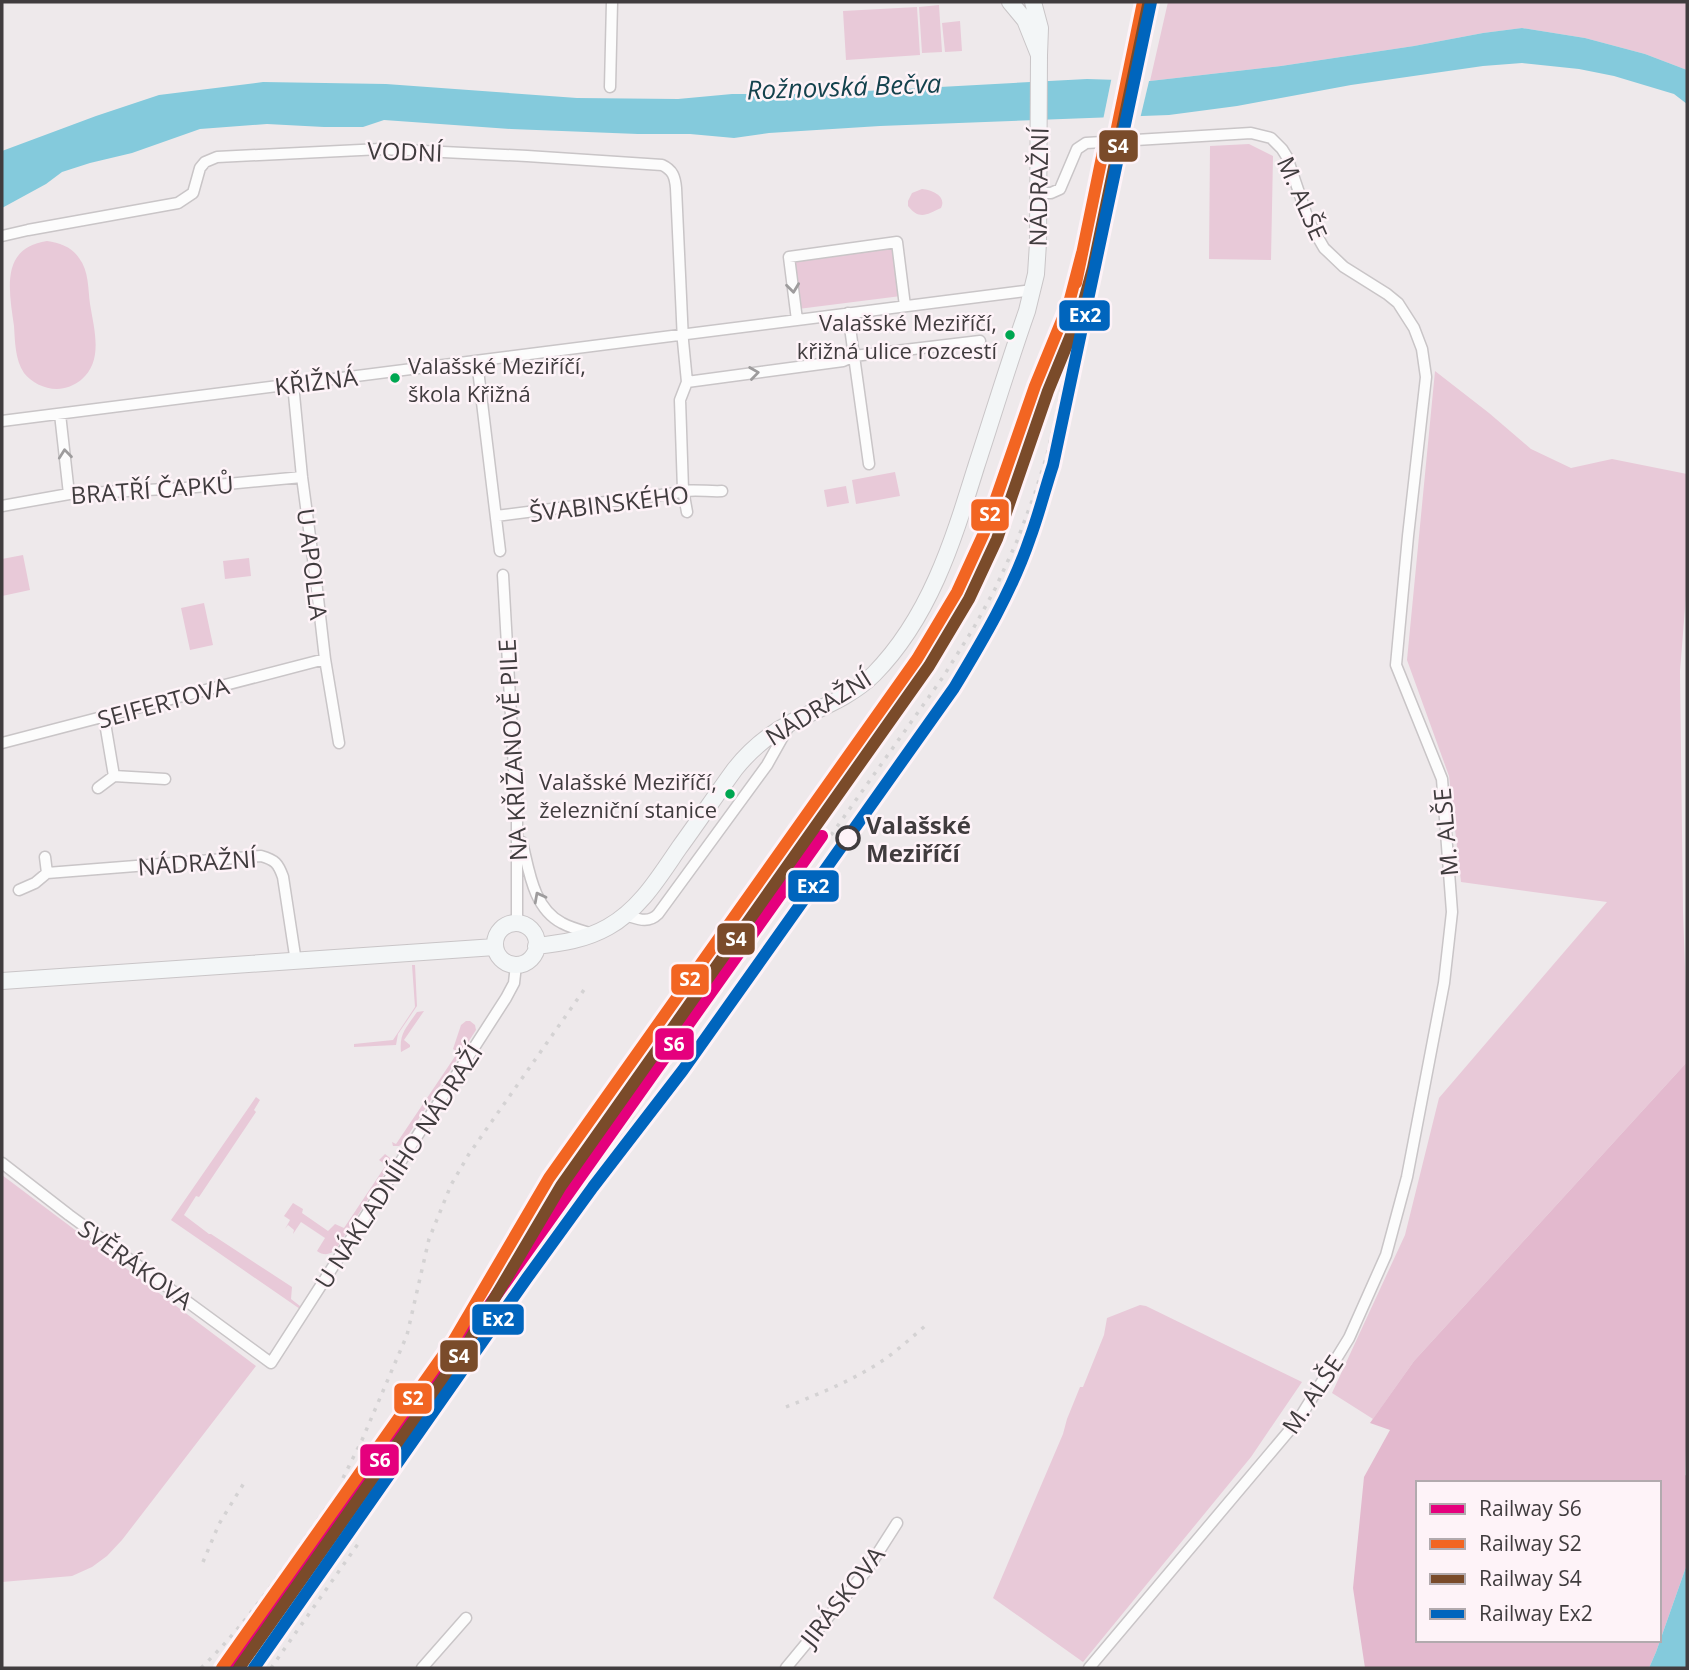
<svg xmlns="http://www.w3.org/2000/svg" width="1689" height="1670" font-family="'Open Sans',sans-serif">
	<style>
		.green { fill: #e8c9d8 }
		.forest { fill: #e3b9ce; fill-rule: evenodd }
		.water { fill: #84cadc }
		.pier { fill: #eee9eb }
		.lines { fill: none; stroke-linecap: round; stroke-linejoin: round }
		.street-casing { stroke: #c9c5c7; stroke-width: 13 }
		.secondary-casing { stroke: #c9c5c7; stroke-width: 18 }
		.street { stroke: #fcfcfc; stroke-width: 10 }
		.secondary { stroke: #f3f6f7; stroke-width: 16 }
		.rail { stroke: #d4d2d3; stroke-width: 3.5; stroke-dasharray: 3.5 7; stroke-linecap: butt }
		.rail-1-casing { stroke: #fef3f8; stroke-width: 18 }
		.rail-2-casing { stroke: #fef3f8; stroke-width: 18 }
		.rail-3-casing { stroke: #fef3f8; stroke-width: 18 }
		.rail-4-casing { stroke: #fef3f8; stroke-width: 18 }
		.rail-1 { stroke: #e5007d; stroke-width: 12 }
		.rail-2 { stroke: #f26522; stroke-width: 12 }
		.rail-3 { stroke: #7a4b2a; stroke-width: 12 }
		.rail-4 { stroke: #0065bd; stroke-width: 12 }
		.oneway { stroke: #9e9c9d }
		.bus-dot { fill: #00a651; stroke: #fef3f8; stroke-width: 2.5 }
		.stop-dot { fill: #fef3f8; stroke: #403c3e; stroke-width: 3.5 }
		.labels { text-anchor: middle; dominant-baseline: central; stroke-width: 5; stroke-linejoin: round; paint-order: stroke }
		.bus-label { font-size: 22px; fill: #403c3e; stroke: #fef3f8; text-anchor: end }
		.street-label { font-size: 24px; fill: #403c3e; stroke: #fef3f8 }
		.stop-label { font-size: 24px; font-weight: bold; fill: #403c3e; stroke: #fef3f8; text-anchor: start }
		.water-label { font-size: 26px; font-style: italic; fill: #14424d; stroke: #fef3f8 }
		.line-badge { stroke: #fef3f8; stroke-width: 2.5 }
		.badge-label { font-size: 19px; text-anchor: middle; font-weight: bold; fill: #fff }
	</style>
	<rect width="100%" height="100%" fill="#eee9eb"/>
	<path class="green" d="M1168,2H1687V70L1645,54L1585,38L1522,28L1483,33L1414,46L1281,66L1150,81Z
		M939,5L942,52L922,53L919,7Z
		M917,7L920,55L846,60L843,11Z
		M960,21L962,51L945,52L942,23Z
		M1249,144L1273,156L1271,260L1209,259L1210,146Z
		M922,189C932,190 947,196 941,208C927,214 920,221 908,206V201L912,193Z
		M47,241C60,243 72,247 79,258C89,271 88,289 90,304C94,329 104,361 81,380C75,385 65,389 57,389C44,389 31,382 24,373C15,360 15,341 14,326C9,290 0,248 47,241Z
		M894,245L901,296L798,309L793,259Z
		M1435,371L1489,413L1531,449L1571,468L1612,459L1687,474V583L1680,671L1683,912L1687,1021V1062L1414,1361L1373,1419L1332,1393L1405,1235L1439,1098L1607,902L1461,882L1449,776L1407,660Z
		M895,472L900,496L856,504L852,480Z
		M846,486L849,503L827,507L824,490Z
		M23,555L30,590L2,596V559Z
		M249,558L251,576L225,579L223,561Z
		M204,603L213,645L190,650L181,608Z
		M412,965H415L417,1006L398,1034L396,1045L354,1047V1044L393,1040L415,1007Z
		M424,1011L404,1040L410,1045V1047L401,1052C399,1033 407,1027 417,1012Z
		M466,1021H470L475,1025L476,1030L403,1143L399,1146H393L392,1142L396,1144L458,1052L453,1049L461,1025Z
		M256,1097L260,1100L254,1110L256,1112L199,1197L196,1196L184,1215L209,1234H211L292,1287L291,1299L300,1306V1309L171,1220Z
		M385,1154L390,1158V1165L336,1249C330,1255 324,1256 317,1251L325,1238L301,1222L293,1234L294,1230L288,1225L285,1229L290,1220L284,1216L293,1203L303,1209L302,1213L328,1231L335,1224L344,1228L386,1165L379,1160Z
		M2,1175L256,1366L122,1540L107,1556L92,1567L72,1576L2,1582Z
		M1140,1305L1146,1306L1302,1382L1251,1457L1083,1662L993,1598L1063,1434L1067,1419L1080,1387H1083L1104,1335L1107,1318Z"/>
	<path class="forest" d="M1687,1062V1420L1685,1475L1687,1476V1558L1686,1567L1656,1652L1649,1668H1365L1353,1588L1364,1477L1390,1430L1370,1423L1414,1361ZM1418,1483H1659V1640H1418Z"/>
	<path class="water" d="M1522,28L1585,38L1645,54L1687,70V104L1674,94L1614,76L1579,69L1522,63L1483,66L1351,85L1237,106L1169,115L880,126L769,133L734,138L690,134H638L511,129L384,120L363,127H324L267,124L200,129L132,153L90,163L62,172L46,184L2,208V151L96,116L159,95L263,82L386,84L577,98L678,99L732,94H811L1087,79L1150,81L1281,66L1414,46L1483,33Z
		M1687,1558V1668H1649L1656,1652L1686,1567Z"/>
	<path class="pier" d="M1112,76L1150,77L1140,119L1103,120Z"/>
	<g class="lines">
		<g class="street-casing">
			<path id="street" d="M610,87L612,2
				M1038,193H1051L1060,189L1077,149L1086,143L1251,133L1271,138L1282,149L1287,157L1309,222L1324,248L1344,267L1387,294L1398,303L1414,328L1422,349L1426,377L1408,536L1396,665L1442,779L1452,912L1444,983L1407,1177L1386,1255L1349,1338L1299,1419L1089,1668
				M2,236L28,230L178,203L193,193L200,168L205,162L217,157L381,149L527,156L662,165C673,170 675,177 676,188L683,341L687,382L680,400L683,490L687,512
				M848,313L869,464
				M797,320L789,257L897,242L905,306
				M477,361L500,551
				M687,382L843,361L854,356L980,341
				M293,384L302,477L316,581L325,659L339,743
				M60,414L69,494
				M2,421L1033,290
				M2,506L69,494L185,488L302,477
				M496,516L676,493C688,488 708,492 722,491
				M503,575L517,822V924
				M104,717L114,776
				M2,743L325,659
				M98,788L114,776L165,779
				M522,842C529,870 533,908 562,923C571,928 583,931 593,934
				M45,857L47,873
				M19,890L35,883L47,873L261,856C275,860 278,863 283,877L296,962
				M625,915C638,919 648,924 658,914L767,765L790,724
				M2,1163L69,1215L271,1363L506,998L514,983L516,965
				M422,1668L466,1618
				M786,1668L867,1570L897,1523"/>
		</g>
		<g class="secondary-casing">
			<path id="secondary" d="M1010,2L1025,20L1039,55L1040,28L1033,2
				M495 944a21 21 0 1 1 42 0a21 21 0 1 1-42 0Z
				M536,946C562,943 585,940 608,927C640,909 659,877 679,848C698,822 716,795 735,769C751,749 769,734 792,722C820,708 851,697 874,674C930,617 953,541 976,467C993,415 1009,362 1027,311L1036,274L1038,243L1039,55
				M2,981L495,947"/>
		</g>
		<use href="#street" class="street"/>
		<use href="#secondary" class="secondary"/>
		<path class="rail" d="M496,1293L541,1217L671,1034L724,946L944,631L980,565L1001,512L1065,314
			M786,1407C818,1394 852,1381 882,1361C897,1351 911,1338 925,1326
			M343,1478L362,1440L407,1335L429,1239L451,1185L469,1154L586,987
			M203,1562L219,1524L244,1483
			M201,1668C251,1620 289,1560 329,1504
			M245,1668L282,1611L943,677L973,629L995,589L1017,541L1035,493L1047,455L1055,421L1112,152
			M271,1668L358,1544"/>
		<g class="rail-1-casing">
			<path id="rail-1" d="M232,1668L822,836"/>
		</g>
		<g class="rail-2-casing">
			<path id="rail-2" d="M1112,152L1143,2
				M1076,283L1103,152
				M222,1668L454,1340L549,1178L917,659L957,592L984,533L1035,386L1069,303L1082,253"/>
		</g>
		<g class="rail-3-casing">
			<path id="rail-3" d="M1089,287L1148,5
				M239,1668L465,1348L561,1186L929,666L969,599L997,539L1048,391L1082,308L1096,257"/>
		</g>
		<g class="rail-4-casing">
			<path id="rail-4" d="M254,1668L527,1278L593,1187L683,1070L954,688C983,640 1012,591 1030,538C1039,514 1045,489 1053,465L1151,2"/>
		</g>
		<use href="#rail-1" class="rail-1"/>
		<use href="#rail-2" class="rail-2"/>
		<use href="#rail-3" class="rail-3"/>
		<use href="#rail-4" class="rail-4"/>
	</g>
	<defs><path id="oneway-chevron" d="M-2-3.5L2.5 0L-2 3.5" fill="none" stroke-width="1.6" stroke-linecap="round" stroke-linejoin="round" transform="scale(1.75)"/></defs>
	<g class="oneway">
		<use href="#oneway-chevron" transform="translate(793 288) rotate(83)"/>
		<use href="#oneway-chevron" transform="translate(754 373) rotate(-8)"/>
		<use href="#oneway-chevron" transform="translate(65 454) rotate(-96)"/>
		<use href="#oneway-chevron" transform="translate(539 897) rotate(-118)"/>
	</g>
	<g class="bus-dot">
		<circle cx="1010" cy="335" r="6"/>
		<circle cx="395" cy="378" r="6"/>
		<circle cx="730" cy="794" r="6"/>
	</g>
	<circle class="stop-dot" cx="848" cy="838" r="11"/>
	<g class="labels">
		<g class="bus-label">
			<text x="997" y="322">Valašské Meziříčí,<tspan x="997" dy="28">křižná ulice rozcestí</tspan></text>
			<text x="408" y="365" text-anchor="start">Valašské Meziříčí,<tspan x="408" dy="28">škola Křižná</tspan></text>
			<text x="717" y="781">Valašské Meziříčí,<tspan x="717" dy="28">železniční stanice</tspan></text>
		</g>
		<g class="street-label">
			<text transform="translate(405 151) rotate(2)">VODNÍ</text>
			<text transform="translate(1038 187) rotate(-89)">NÁDRAŽNÍ</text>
			<text transform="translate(1303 198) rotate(66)">M. ALŠE</text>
			<text transform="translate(316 381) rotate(-7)">KŘIŽNÁ</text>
			<text transform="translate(152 489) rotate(-4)">BRATŘÍ ČAPKŮ</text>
			<text transform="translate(609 503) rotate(-7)">ŠVABINSKÉHO</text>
			<text transform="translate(313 564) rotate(83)">U APOLLA</text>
			<text transform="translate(163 702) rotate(-15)">SEIFERTOVA</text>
			<text transform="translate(818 707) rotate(-32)">NÁDRAŽNÍ</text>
			<text transform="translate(512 750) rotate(-93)">NA KŘIŽANOVĚ PILE</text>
			<text transform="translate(1445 832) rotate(-95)">M. ALŠE</text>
			<text transform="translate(197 862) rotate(-4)">NÁDRAŽNÍ</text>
			<text transform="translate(398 1166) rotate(-57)">U NÁKLADNÍHO NÁDRAŽÍ</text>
			<text transform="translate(136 1264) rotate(36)">SVĚRÁKOVA</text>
			<text transform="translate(1312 1394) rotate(-56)">M. ALŠE</text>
			<text transform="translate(842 1596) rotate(-52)">JIRÁSKOVA</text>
		</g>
		<g class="stop-label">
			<text x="866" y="824">Valašské<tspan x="866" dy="28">Meziříčí</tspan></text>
		</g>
		<g class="water-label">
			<text transform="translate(844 86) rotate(-2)">Rožnovská Bečva</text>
		</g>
	</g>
	<g class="line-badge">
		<rect x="1098" y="129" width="41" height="34" rx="7" fill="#7a4b2a"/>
		<rect x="1058" y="299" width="53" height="33" rx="7" fill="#0065bd"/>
		<rect x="970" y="498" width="40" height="34" rx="7" fill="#f26522"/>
		<rect x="787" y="869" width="53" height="34" rx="7" fill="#0065bd"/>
		<rect x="716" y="922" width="40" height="34" rx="7" fill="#7a4b2a"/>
		<rect x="670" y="963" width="40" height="33" rx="7" fill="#f26522"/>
		<rect x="654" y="1027" width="41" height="34" rx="7" fill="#e5007d"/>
		<rect x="471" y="1303" width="54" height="33" rx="7" fill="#0065bd"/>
		<rect x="439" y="1339" width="40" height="34" rx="7" fill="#7a4b2a"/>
		<rect x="393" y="1382" width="40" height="33" rx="7" fill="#f26522"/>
		<rect x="359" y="1443" width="41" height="34" rx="7" fill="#e5007d"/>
	</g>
	<g class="badge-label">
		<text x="1118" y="153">S4</text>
		<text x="1085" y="322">Ex2</text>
		<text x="990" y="521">S2</text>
		<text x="813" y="893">Ex2</text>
		<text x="736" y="946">S4</text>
		<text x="690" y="986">S2</text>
		<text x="674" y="1051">S6</text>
		<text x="498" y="1326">Ex2</text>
		<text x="459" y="1363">S4</text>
		<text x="413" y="1405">S2</text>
		<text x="380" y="1467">S6</text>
	</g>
	<rect width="1689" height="1670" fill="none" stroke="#403c3e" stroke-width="7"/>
	<rect x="1416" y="1481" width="245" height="161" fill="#fef3f8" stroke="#b2aaae" stroke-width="2"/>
	<rect x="1430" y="1504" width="35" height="10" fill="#e5007d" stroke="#b2aaae" stroke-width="2"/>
	<text x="1479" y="1516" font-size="21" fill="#403c3e">Railway S6</text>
	<rect x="1430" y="1539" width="35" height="10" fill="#f26522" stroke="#b2aaae" stroke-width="2"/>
	<text x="1479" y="1551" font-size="21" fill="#403c3e">Railway S2</text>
	<rect x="1430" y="1574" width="35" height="10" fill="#7a4b2a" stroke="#b2aaae" stroke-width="2"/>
	<text x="1479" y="1586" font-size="21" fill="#403c3e">Railway S4</text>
	<rect x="1430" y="1609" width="35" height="10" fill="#0065bd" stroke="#b2aaae" stroke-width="2"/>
	<text x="1479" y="1621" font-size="21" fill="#403c3e">Railway Ex2</text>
</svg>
